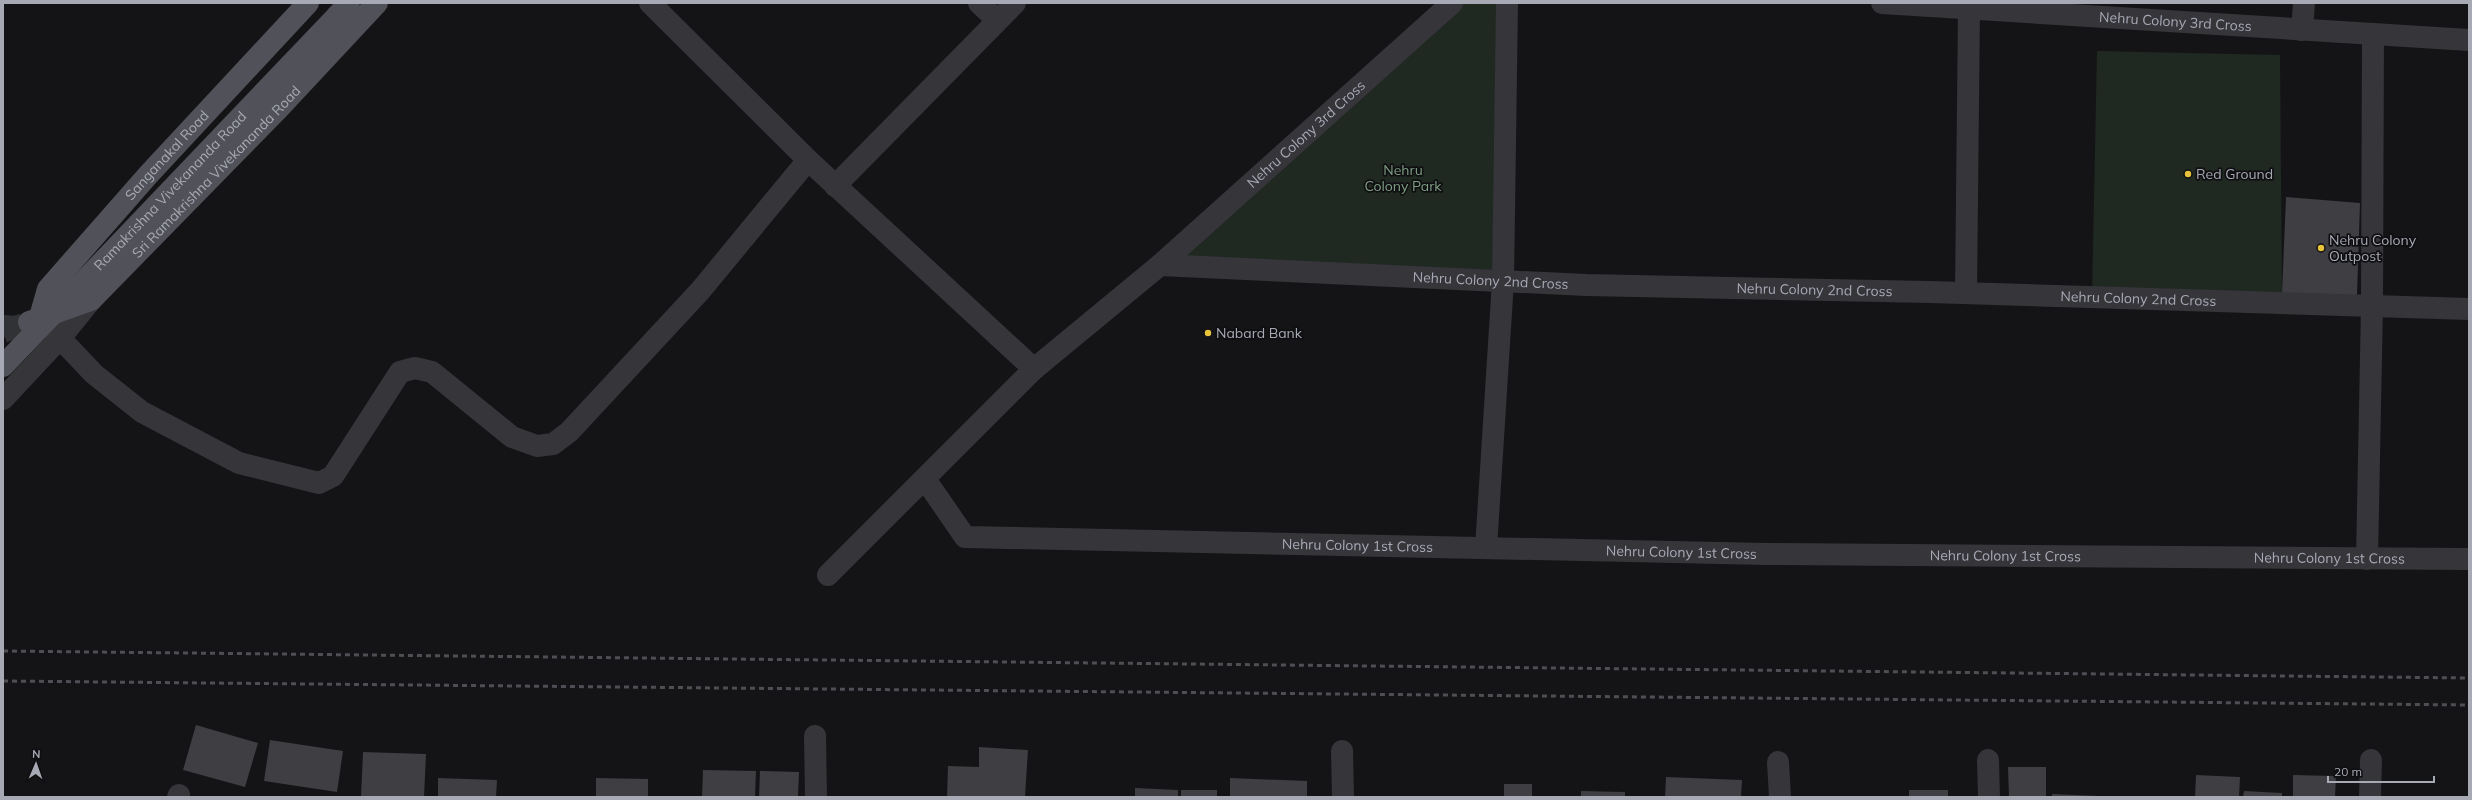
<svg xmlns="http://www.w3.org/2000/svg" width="2472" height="800" font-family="Mulish,sans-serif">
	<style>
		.green { fill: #202822 }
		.building { fill: #3e3e43 }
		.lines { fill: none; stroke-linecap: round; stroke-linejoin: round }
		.minor-tunnel { stroke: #313236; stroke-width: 22; stroke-dasharray: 22 11; stroke-linecap: butt }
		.major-tunnel { stroke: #313236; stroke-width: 22; stroke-dasharray: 22 11; stroke-linecap: butt }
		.minor { stroke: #35353a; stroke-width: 22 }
		.major { stroke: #515259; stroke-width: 22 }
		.rail { stroke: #4e4f55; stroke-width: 3; stroke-dasharray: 5 4; stroke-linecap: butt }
		.major-bridge { stroke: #515259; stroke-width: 22 }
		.poi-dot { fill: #e6c33b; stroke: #0f0f11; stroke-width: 1.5 }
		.labels { text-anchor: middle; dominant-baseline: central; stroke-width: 3.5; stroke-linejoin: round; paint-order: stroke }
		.street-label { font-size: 14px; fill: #a7a9b5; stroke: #0f0f11 }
		.park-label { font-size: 14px; fill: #7f9f85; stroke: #0f0f11 }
		.poi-label { font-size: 14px; fill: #a7a9b5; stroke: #0f0f11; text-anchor: start }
	</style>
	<rect width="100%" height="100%" fill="#141416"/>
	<path class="green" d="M1460,3H1499L1494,276L1179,256Z
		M2097,51L2280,55L2282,293L2092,297Z"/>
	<path class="building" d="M2286,197L2360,203L2357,296L2282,293Z
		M196,725L258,743L245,787L183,770Z
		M270,740L343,751L337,792L264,781Z
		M979,747L1028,750L1025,797H947L948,766L979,767Z
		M363,752L426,754L424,797H361Z
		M2008,767H2046V797H2009Z
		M703,770L756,771L755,797H702Z
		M760,771L799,772L798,797H759Z
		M2196,775L2240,777L2239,797H2195Z
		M2293,775L2336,776L2335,797H2293Z
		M1666,777L1742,780L1741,797H1665Z
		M438,778L497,780L496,797H438Z
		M596,778L648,779V797H596Z
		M1230,778L1307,781V797H1230Z
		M1504,784H1532V797H1504Z
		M1135,788L1178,790V797H1135Z
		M1181,790H1217V797H1181Z
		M1909,790H1948V797H1909Z
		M1581,791L1625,792V797H1581Z
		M2244,791L2282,793V797H2243Z
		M2052,794L2099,796V797H2052Z"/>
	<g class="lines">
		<path class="minor-tunnel" d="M3,326L18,327"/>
		<path class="major-tunnel" d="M3,332L29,322"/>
		<g class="minor">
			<path d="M650,3L808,160L1034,369"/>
			<path d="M979,3L997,20"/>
			<path id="s1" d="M1882,3L2469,40"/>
			<path d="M2302,30L2304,3"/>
			<path d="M835,186L1015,3"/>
			<path id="s2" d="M1160,265L1586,285L1930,292L2469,309"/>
			<path d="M1966,293L1969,9"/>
			<path d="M40,317L94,374L142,412L239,463L319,483L333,476L400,372L415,368L432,372L512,437L537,446L553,444L569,432L700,291L808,160"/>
			<path d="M3,399L61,337L91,300"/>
			<path id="s3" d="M925,479L965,537L1766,554L2469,559"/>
			<path d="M1486,548L1503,281L1507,3"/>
			<path d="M2367,559L2372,306L2373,34"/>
			<path id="s4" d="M828,575L1034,369L1160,265L1452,3"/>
			<path d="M815,736L816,797"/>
			<path d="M1342,751L1343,797"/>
			<path d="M1988,760L1989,797"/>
			<path d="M1778,762L1780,797"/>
			<path d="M178,797L179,795"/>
			<path d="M2370,797L2371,760"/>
		</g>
		<g class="major">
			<path d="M337,16L349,3"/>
			<path id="s5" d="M40,317L48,289L149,174L308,3"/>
			<path id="s6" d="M29,322L91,300L279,108L377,3"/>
		</g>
		<path class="rail" d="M3,651L2469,678
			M3,681L2469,705"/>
		<path class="major-bridge" id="s7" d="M3,366L337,16"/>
	</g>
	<g class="poi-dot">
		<circle cx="2188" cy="174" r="4"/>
		<circle cx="2321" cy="248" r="4"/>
		<circle cx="1208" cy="333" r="4"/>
	</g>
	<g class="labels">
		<g class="street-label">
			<text stroke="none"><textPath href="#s1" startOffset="294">Nehru Colony 3rd Cross</textPath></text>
			<text stroke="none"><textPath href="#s4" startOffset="651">Nehru Colony 3rd Cross</textPath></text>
			<text stroke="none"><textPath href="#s5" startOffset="208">Sanganakal Road</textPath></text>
			<text stroke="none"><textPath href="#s6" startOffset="245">Sri Ramakrishna Vivekananda Road</textPath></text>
			<text stroke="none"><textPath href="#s7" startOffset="242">Ramakrishna Vivekananda Road</textPath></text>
			<text stroke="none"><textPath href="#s2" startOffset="331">Nehru Colony 2nd Cross</textPath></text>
			<text stroke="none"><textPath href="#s2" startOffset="655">Nehru Colony 2nd Cross</textPath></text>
			<text stroke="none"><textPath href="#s2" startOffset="979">Nehru Colony 2nd Cross</textPath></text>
			<text stroke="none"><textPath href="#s3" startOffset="463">Nehru Colony 1st Cross</textPath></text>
			<text stroke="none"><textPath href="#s3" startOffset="787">Nehru Colony 1st Cross</textPath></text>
			<text stroke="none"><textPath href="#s3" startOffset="1111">Nehru Colony 1st Cross</textPath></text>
			<text stroke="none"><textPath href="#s3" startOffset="1435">Nehru Colony 1st Cross</textPath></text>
		</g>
		<g class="park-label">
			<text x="1403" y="170">Nehru<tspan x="1403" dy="16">Colony Park</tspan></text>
		</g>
		<g class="poi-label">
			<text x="2196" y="174">Red Ground</text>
			<text x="2329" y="240">Nehru Colony<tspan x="2329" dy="16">Outpost</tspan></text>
			<text x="1216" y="333">Nabard Bank</text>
		</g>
	</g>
	<rect width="2472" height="800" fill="none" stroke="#a7a9b5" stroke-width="8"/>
	<g transform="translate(36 764) rotate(2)" stroke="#0f0f11" stroke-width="3" paint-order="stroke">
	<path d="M0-3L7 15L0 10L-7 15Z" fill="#a7a9b5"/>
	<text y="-6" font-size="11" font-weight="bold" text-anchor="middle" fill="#a7a9b5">N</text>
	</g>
	<path d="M2328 776v6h106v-6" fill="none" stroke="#a7a9b5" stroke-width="2"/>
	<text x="2334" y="776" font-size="12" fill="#a7a9b5" stroke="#0f0f11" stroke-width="3" paint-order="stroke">20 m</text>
</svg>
